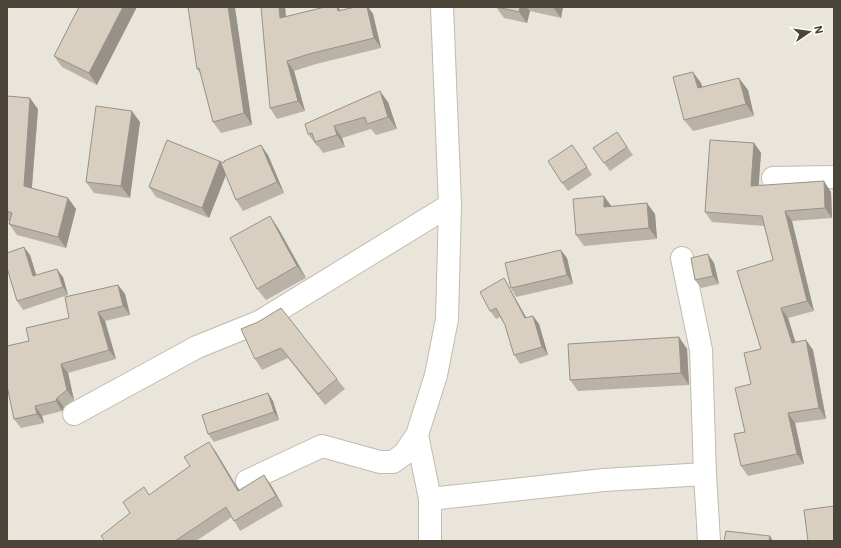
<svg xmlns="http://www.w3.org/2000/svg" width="841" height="548" font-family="'IBM Plex Sans',sans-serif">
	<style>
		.residential { fill: #eae5da }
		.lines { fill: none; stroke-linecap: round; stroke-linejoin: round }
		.minor-casing { stroke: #c2bbae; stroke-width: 24 }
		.minor { stroke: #fff; stroke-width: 22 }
		.wall { fill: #bab2a6 }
		.shaded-wall { fill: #979187 }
		.building { fill: #d8cfc1; stroke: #979187 }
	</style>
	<rect width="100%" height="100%" fill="#f6f3ec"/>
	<path class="residential" d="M7,7H834V541H7Z"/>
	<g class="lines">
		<g class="minor-casing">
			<path id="minor" d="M773,178L834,177
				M682,258L701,350L705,474L709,541
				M74,414L197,347L259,322L450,205
				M247,481L322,446L380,462H393L404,454L417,435
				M430,499L604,480L705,474
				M430,541V499L417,435L436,375L447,319L450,205L442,7"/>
		</g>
		<use href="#minor" class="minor"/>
	</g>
	<path class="wall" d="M79,7L97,85L62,67L54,56Z
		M285,7L286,17L325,7H338L340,11L355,7H368L373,14L381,48L316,64L294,71L305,111L277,119L270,108Z
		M496,7H563L561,18L530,11L527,23L504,18Z
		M235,8L252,125L221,133L213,122L201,74L197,69Z
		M701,83L702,87L748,90L754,116L693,131L684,120Z
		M7,96L38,109L32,188L68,198L76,209L66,248L17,235L9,224V221L7,220Z
		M388,102L397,129L376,135L371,129L342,138L345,147L323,153L318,146H317L308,134Z
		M140,122L130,198L94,193L86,182Z
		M617,132L633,155L610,171L593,148Z
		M754,143L761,153L758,186L831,192L832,218L792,221L814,311L788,318L795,342L806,340L813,350L826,419L795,423L804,464L748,476L741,466L751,384L761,349L773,260L764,226L712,222L705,212Z
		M578,153L592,175L568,191L562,183Z
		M268,155L284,193L243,211L236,200L226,175L209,218L156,197L149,187L224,163Z
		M611,206L655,214L657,239L584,246L576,235Z
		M270,216L278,228L306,278L266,300L257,289Z
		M30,255L36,275L63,277L68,295L23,310L17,301Z
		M567,258L573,284L516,297L511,288Z
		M714,263L719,284L701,288L695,280Z
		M118,285L125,294L130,315L105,321L116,359L68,373L74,400L64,407L62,411L42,416L44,423L21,428L14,419L29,341L69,318Z
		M509,287L526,318L533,316L539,324L548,355L520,364L514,355L505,325L500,317L496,319L490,311Z
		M258,322L337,379L345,389L325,405L288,358L262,370L255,359Z
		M679,337L687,349L689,385L578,391L570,380Z
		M268,393L273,401L279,420L214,442L208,434Z
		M216,452L239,490L271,485L283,506L240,531L232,517L196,541H104L130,513L149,495L190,466Z"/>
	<path class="shaded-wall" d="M123,7H137L97,85L89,73Z
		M228,7H235V8L252,125L244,113Z
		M279,7H285L287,28L280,18Z
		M337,7H338L343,14L338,11Z
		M367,7H368L373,14L381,48L374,38Z
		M520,7H527L530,11L527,23L519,12Z
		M553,7H563L561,18Z
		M287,61L294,71L305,111L298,101Z
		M693,72L701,83L706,100L698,88Z
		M739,78L748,90L754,116L746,104Z
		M380,91L388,102L397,129L388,117Z
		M30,98L38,109L31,197L24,186Z
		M132,111L140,122L130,198L121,186Z
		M334,126L342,138L345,147L337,135Z
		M754,143L761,153L758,196L751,186Z
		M261,145L268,155L284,193L277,182Z
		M220,161L227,172L209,218L202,208Z
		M824,181L831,192L832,218L825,208Z
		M604,196L612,207H604Z
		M68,198L76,209L66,248L58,237Z
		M647,203L655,214L657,239L649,228Z
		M785,211L792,221L814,311L807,301Z
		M270,216L278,228L306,278L297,266Z
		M24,247L30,255L39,284L33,276Z
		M561,250L567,258L573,284L567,275Z
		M708,254L714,263L719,284L713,276Z
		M57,269L63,277L68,295L63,287Z
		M504,278L509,287L531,326L525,318Z
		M118,285L125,294L130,315L123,306Z
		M781,308L788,318L799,353L792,343Z
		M98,312L105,321L116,359L109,350Z
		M533,316L539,324L548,355L542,347Z
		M679,337L687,349L689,385L681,373Z
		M806,340L813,350L826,419L819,408Z
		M61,364L68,373L74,400L67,390Z
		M268,393L273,401L279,420L274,412Z
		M57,398L64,407L62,411L56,401Z
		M35,406L42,416L44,423L37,414Z
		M788,413L795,423L804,464L797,454Z
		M209,442L216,452L245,501L238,491Z
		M264,475L271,485L283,506L276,496Z
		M770,536L773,541H769Z"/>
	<path class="building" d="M79,7H123L89,73L54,56Z
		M188,7H228L244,113L213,122L199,68L197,69Z
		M261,7H279L280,18L325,7H337L338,11L355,7H367L374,38L309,54L287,61L298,101L270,108Z
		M497,7H520L519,12Z
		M693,72L698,88L739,78L746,104L684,120L673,77Z
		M380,91L388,117L367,124L365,117L334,126L337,135L315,142L312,133L308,134L305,124Z
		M7,96L30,98L24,186L68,198L58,237L9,224L12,213L7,211Z
		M96,106L132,111L121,186L86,182Z
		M617,132L627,147L604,163L593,148Z
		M167,140L224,163V161L261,145L277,182L236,200L220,161L202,208L149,187Z
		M710,140L754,143L751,186L824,181L825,208L785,211L807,301L781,308L792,343L806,340L819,408L788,413L797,454L741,466L734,434L745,432L735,388L751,384L744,353L761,349L737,271L773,260L762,216L705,212Z
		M572,145L587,167L562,183L548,161Z
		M604,196V207L647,203L649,228L576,235L573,199Z
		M270,216L297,266L257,289L230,238Z
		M24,247L33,276L57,269L63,287L17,301L7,268V253Z
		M561,250L567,275L511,288L505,263Z
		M708,254L713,276L695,280L691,258Z
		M504,278L525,318L533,316L542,347L514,355L505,325L496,308L490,311L480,292Z
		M118,285L123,306L98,312L109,350L61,364L67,390L57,398L56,401L35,406L37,414L14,419L7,386V346L29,341L26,328L69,318L65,297Z
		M281,308L337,379L318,394L281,348L255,359L241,329L258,322Z
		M679,337L681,373L570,380L568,344Z
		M268,393L274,412L208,434L202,415Z
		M209,442L238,491L264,475L276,496L234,521L226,507L175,541H105L101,536L130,513L123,502L144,487L149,495L190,466L184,457Z
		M834,506V541H808L804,510Z
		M726,531L770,536L769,541H724Z"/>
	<rect width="841" height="548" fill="none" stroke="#4b4439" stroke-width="16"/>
	<g transform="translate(809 32) rotate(77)" stroke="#ffffff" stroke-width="3" paint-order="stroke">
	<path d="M0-3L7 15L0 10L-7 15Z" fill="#4b4439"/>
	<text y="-6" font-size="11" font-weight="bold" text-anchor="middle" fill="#4b4439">N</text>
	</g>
</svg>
